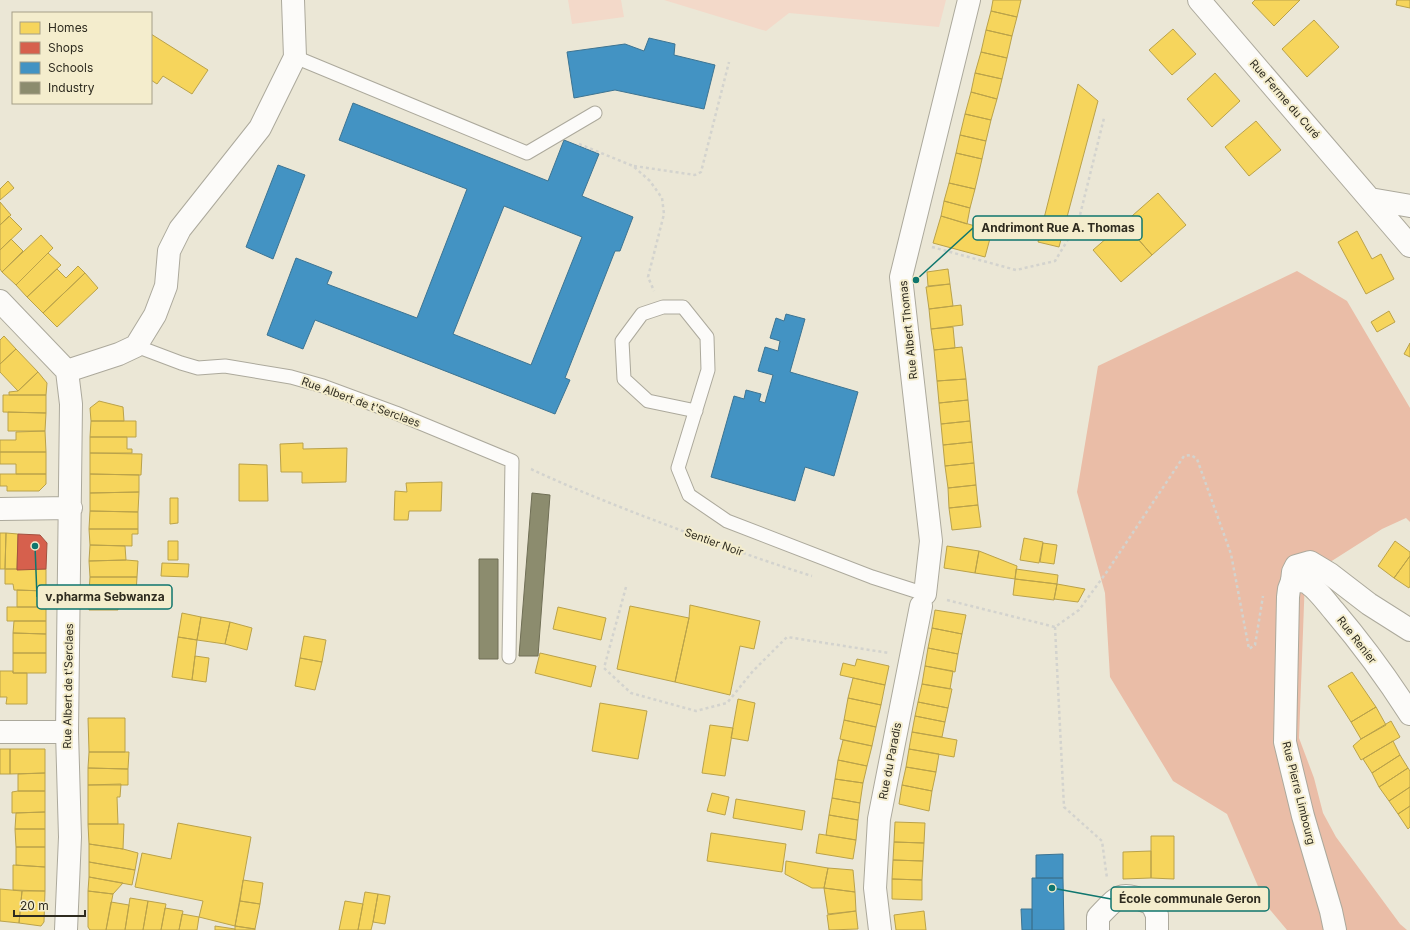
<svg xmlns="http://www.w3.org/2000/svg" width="1410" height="930" font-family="Inter,sans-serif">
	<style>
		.green { fill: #f3d9c9 }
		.forest { fill: #eabda7 }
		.homes { fill: #f6d55c; stroke: #baa24a }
		.shops { fill: #d6604d; stroke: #a4503f }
		.schools { fill: #4393c3; stroke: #3d7492; fill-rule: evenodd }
		.industry { fill: #8c8c6e; stroke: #706f56 }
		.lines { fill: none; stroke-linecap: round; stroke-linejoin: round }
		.service-casing { stroke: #aca99c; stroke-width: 15 }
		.minor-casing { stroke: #aca99c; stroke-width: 24 }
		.tertiary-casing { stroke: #aca99c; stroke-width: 24 }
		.path { stroke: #d3d3ce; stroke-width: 2.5; stroke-dasharray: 3 3; stroke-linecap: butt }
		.service { stroke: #fcfbf9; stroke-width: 13 }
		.minor { stroke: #fcfbf9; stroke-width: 22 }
		.tertiary { stroke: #fcfbf9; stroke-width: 22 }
		.labels { text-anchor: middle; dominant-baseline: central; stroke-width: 4; stroke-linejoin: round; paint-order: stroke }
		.street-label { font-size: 11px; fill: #2e2b1f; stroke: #f4edcd }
		.leader { fill: none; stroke: #0f766e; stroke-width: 1.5 }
		.callout-dot { fill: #0f766e; stroke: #f4edcd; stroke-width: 1.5 }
		.callout { fill: #f4edcd; stroke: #0f766e; stroke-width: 1.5 }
		.callout-label { font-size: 12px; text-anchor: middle; font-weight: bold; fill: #2e2b1f }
	</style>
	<rect width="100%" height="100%" fill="#ebe7d6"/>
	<path class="green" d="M568,0H621L624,17L572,24Z
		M664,0H946L939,27L789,13L766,31Z"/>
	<path class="forest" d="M1297,271L1347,301L1410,408V522L1406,518L1382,529L1305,578L1299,738L1314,778L1323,813L1336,837L1400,924L1407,930H1287L1266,905L1227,814L1173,781L1110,677L1105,593L1077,492L1098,366Z"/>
	<path class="homes" d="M993,0H1021L1017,17L991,11Z
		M1255,0H1300L1274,26L1252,3Z
		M1397,0H1410V8L1396,5Z
		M991,11L1017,17L1012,36L986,30Z
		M1314,20L1339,47L1307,77L1282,49Z
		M1173,29L1196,54L1172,75L1149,50Z
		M986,30L1012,36L1007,58L981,52Z
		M151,34L208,70L192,94L163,76L157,84L151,80Z
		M981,52L1007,58L1002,79L975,73Z
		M975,73L1002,79L997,99L971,92Z
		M1215,73L1240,101L1212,127L1187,99Z
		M1078,84L1098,101L1059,247L1038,242Z
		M971,92L997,99L991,120L965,114Z
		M965,114L991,120L986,141L960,135Z
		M1256,121L1281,150L1249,176L1225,147Z
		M960,135L986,141L982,159L956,153Z
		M956,153L982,159L975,189L949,183Z
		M8,181L14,188L0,200V189Z
		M949,183L975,189L970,208L944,201Z
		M1158,193L1186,225L1152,255L1124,223Z
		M944,201L970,208L967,224L941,216Z
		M0,202L11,215L0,225Z
		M9,216L22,229L0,250V225Z
		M941,216L992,231L985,257L933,243Z
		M1124,223L1152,255L1121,282L1093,250Z
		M1357,231L1372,259L1381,254L1394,279L1366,294L1338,242Z
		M41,235L53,248L16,285L2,272Z
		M11,239L23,251L2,272L0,269V250Z
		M48,253L61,265L27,297L16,285Z
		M78,266L85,273L43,313L27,297L57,269L66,278Z
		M948,269L950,284L928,286L927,272Z
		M85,273L98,288L57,327L43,313Z
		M950,284L953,306L929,309L926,287Z
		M961,305L963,325L931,329L929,309Z
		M1389,311L1395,322L1377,332L1371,322Z
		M953,327L955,348L934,350L931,329Z
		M4,336L16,349L0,364V340Z
		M1410,343V357L1404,354Z
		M962,347L966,379L937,381L934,350Z
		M16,349L38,372L18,391L0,372V364Z
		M38,372L47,383L46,395H9V392L18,391Z
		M966,379L968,400L939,403L937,381Z
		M3,395H46V413L3,412Z
		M968,400L970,421L941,424L939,403Z
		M99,401L123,407L124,421H91L90,408Z
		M8,412L46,413L45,431H8Z
		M91,421H136V437H90Z
		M970,421L972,442L943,445L941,424Z
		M45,431L46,452H0V440H16V432Z
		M90,437H127V449H132V453H90Z
		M972,442L974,463L945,466L943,445Z
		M303,443V449L347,448L346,482L302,483V472H281L280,444Z
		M0,452H46V474H16V464H0Z
		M90,453L142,454L141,475L90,474Z
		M974,463L976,485L948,488L945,466Z
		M239,464L267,465L268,501H239Z
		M0,474H46V484L39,491H7V486H0Z
		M90,474L139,475V492L90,493Z
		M442,482L441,511H409L408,520H394L395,491L407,492L406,483Z
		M976,485L978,505L949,508L948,488Z
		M139,492L138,512L90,511V493Z
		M170,498H178V523L170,524Z
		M978,505L981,527L952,530L949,508Z
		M90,511L138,512V529H89Z
		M89,529H138V534H132V546L90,545Z
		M0,533H6L5,569H0Z
		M6,533L18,534L17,569H5Z
		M1024,538L1043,542L1039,563L1020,560Z
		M168,541H178V560H168Z
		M1395,541L1410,552V556L1394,578L1378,566Z
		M1043,543L1057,545L1054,564L1040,562Z
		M90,545L125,546L126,560L89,561Z
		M947,546L979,551L975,573L944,568Z
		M979,551L1017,566L1015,579L975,573Z
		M1410,556V586L1409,588L1394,578Z
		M126,560L138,561L137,577H90L89,561Z
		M162,563L189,564L188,577L161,576Z
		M5,569H46V591L14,590L13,584H5Z
		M1016,569L1058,575L1057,584L1015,579Z
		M90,577H137L136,593H89Z
		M1015,579L1057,584L1054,600L1013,595Z
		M1057,584L1085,589L1078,602L1054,599Z
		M17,590L46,591V607H17Z
		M89,593H118V610H89Z
		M690,605L760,621L754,649L740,646L730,695L675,682L689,618Z
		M630,606L689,618L675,682L617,669Z
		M7,607H46V621H7Z
		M558,607L606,618L601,640L553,629Z
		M935,610L966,615L962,634L932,628Z
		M182,613L201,617L197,640L178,637Z
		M201,617L230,622L225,644L197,640Z
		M14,621H46V634L13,633Z
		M230,622L252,628L247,650L225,644Z
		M932,628L962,634L958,654L928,648Z
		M13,633L46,634V653H13Z
		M304,636L326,640L322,662L300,658Z
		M178,637L197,640L192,680L172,677Z
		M928,648L958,654L955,672L925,666Z
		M13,653H46V673H13Z
		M540,653L596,666L591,687L535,673Z
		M195,656L209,658L206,682L192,680Z
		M300,658L322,662L315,690L295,686Z
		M857,659L889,666L885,685L840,675L843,663L855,666Z
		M925,666L953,671L950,689L922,684Z
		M0,671H13V673H27V704H6L7,697H0Z
		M1352,672L1376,707L1351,722L1328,686Z
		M853,678L885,685L881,705L848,698Z
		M922,684L952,689L948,708L918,702Z
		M848,698L881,705L876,727L844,720Z
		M738,699L755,703L748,741L731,738Z
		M918,702L948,708L945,722L915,716Z
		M600,703L647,711L638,759L592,751Z
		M1376,707L1386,725L1361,739L1351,722Z
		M915,716L945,722L942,737L912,732Z
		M88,718H125V752H89Z
		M844,720L876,727L872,746L840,739Z
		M1391,721L1400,737L1361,760L1353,746L1361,739Z
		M710,725L733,728L725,776L702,773Z
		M912,732L957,740L954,757L909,749Z
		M843,740L872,746L867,766L838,760Z
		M1393,741L1400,755L1372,773L1363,759Z
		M0,749H10V774H0Z
		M10,749H45V773L10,774Z
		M909,749L939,754L936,772L906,767Z
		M89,752H129L128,769L88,768Z
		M1400,755L1408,768L1379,787L1372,773Z
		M838,760L867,766L863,783L835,779Z
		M906,767L936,772L932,791L902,785Z
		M88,768L128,769V785H88Z
		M1408,768L1410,771V787L1389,801L1379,787Z
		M45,773V791H18V774Z
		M835,779L863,783L860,803L832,798Z
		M121,784L120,797H117L118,824H88V785Z
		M902,785L932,791L929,811L899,804Z
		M1410,787V806L1398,814L1389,801Z
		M18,791H45V812L12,813V792Z
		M712,793L729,797L725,815L707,811Z
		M832,798L860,803L858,820L829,815Z
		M736,799L805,811L802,830L733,818Z
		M1410,806V827L1408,829L1398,814Z
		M45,812V829H15L16,813Z
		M829,815L858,820L856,840L826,835Z
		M895,822L925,823L924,843L894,842Z
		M178,823L251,837L235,926L199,917L203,901L135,887L142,853L171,859Z
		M88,824H124L123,849L89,844Z
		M15,829H45V847H16Z
		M711,833L786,844L782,872L707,861Z
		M819,834L856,840L853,859L816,853Z
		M1151,836H1174V879L1151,878Z
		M894,842L924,843L923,861L893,860Z
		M89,844L123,849L138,853L135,870L89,862Z
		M16,847H45V867L16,865Z
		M1151,851V878L1123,879V852Z
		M893,860L923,861L922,880L892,879Z
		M786,861L828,868L824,888H812L785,874Z
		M89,862L135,870L132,885L89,877Z
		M13,865L45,867V891L13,890Z
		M828,868L853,870L855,892L824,888Z
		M89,877L123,883L113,894L88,891Z
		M892,879L922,880V900L892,899Z
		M243,880L263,883L260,904L240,901Z
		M824,888L855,892L856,911L828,914Z
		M0,889L22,891L19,923L0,921Z
		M22,891H45L44,922L41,926L19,923Z
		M88,891L113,894L106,930H90L88,927Z
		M365,892L378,894L373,922L371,930H358Z
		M378,894L390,896L385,924L373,922Z
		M130,898L148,901L143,930H125Z
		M148,901L166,904L161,930H143Z
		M240,901L260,904L255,929L235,926Z
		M345,901L363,904L358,930H339Z
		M111,902L129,905L125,930H106Z
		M165,908L183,911L179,930H161Z
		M856,911L858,929L829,930L827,915Z
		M924,911L926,930H896L894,915Z
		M182,914L199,917L197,930H179Z
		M215,926L235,929V930H215Z
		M235,926L255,929V930H235Z"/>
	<path class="shops" d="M18,534L40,535L47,543L46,569L17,570Z"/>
	<path class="schools" d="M649,38L675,44L674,55L715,65L704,109L615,90L574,98L567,52L625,44L644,51Z
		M353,103L548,181L564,140L599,154L582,196L633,217L620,251H615L565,378L570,380L555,414L315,320L303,349L267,335L296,258L332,272L327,284L417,318L467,189L339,140ZM504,206L582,237L531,365L453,334Z
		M278,165L305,175L273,259L246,247Z
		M786,314L805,319L790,372L858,392L834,476L805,467L795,501L711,477L734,396L744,399L746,390L761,394L759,401L765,403L773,375L758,371L765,347L778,351L780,341L770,338L776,318L784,321Z
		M1063,854V878H1036V855Z
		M1032,878H1063L1064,930H1032Z
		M1021,909H1032V930H1022Z"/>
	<path class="industry" d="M532,493L550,495L538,656H519Z
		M479,559H498V659H479Z"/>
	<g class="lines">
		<g class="service-casing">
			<path id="service" d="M295,57L527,153L595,113
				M136,346L181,363L198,368L225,366L291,377L323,386L396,413L512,461L509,657
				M696,411L648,401L624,379L622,341L642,314L663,307H683L707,337L708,370L678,468L689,495L727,521L872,577L925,594"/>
		</g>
		<g class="minor-casing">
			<path id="minor" d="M1199,0L1410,246
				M1370,199L1410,206
				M0,301L67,371L71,404L67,732L70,837L66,930
				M67,371L119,354L136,346L155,315L166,286L169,251L180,229L260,128L295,57L293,0
				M0,509L71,508
				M1292,581L1293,572L1296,566L1310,562L1330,574L1369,604L1410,630
				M0,732H67
				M1098,930V917C1120,894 1120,890 1152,904L1157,915V930"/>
		</g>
		<g class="tertiary-casing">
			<path id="tertiary" d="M925,594L931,541L901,277L969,0
				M880,930L875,888L879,819L921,606
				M1335,930L1331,911L1303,816L1285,742L1288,597L1289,589L1292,581C1298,581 1304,580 1309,584C1318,590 1327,603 1334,611C1362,644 1387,678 1410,714"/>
		</g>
		<path class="path" d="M579,144L633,166L650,181L662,198L664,214L648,277L654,291
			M634,166L695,175L701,172L729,62
			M932,247L1016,270L1055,261L1078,223L1104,118
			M531,469C582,493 635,513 688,533C729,548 770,563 812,576
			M626,587L604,668L631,693L696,711L727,703L753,671L787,637L889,653
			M947,600L1055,627L1079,610L1106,573L1184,456L1191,455L1197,459L1231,554L1249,649L1255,645L1263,596
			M1055,627L1064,807L1102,841L1107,878"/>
		<use href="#service" class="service"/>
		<use href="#minor" class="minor"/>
		<use href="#tertiary" class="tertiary"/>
	</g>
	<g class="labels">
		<g class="street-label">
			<text transform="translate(1285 99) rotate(49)">Rue Ferme du Curé</text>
			<text transform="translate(908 330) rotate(-96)">Rue Albert Thomas</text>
			<text transform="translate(361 402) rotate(20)">Rue Albert de t'Serclaes</text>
			<text transform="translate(714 542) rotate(20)">Sentier Noir</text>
			<text transform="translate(1357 640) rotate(52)">Rue Renier</text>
			<text transform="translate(68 686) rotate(-89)">Rue Albert de t'Serclaes</text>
			<text transform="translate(890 761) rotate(-79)">Rue du Paradis</text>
			<text transform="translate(1299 793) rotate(76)">Rue Pierre Limbourg</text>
		</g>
	</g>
	<path class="leader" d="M916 280L973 228M35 546L37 597M1052 888L1111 899"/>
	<g class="callout-dot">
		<circle cx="916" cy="280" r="4"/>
		<circle cx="35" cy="546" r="4"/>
		<circle cx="1052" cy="888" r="4"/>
	</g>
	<g class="callout">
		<rect x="973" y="216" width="169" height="24" rx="4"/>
		<rect x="37" y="585" width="135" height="24" rx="4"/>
		<rect x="1111" y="887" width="158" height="24" rx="4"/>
	</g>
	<g class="callout-label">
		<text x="1058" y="232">Andrimont Rue A. Thomas</text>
		<text x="105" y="601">v.pharma Sebwanza</text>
		<text x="1190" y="903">École communale Geron</text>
	</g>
	<rect x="12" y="12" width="140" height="92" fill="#f4edcd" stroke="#a59f87"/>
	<rect x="20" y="22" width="20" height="12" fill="#f6d55c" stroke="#a59f87"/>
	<text x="48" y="32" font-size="12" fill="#2e2b1f">Homes</text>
	<rect x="20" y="42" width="20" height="12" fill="#d6604d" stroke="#a59f87"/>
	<text x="48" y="52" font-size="12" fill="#2e2b1f">Shops</text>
	<rect x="20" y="62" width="20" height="12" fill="#4393c3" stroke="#a59f87"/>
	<text x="48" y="72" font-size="12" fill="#2e2b1f">Schools</text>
	<rect x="20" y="82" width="20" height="12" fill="#8c8c6e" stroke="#a59f87"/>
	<text x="48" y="92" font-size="12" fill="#2e2b1f">Industry</text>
	<path d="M14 910v6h71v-6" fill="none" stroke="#2e2b1f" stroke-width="2"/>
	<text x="20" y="910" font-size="12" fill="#2e2b1f" stroke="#f4edcd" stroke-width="3" paint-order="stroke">20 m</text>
</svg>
